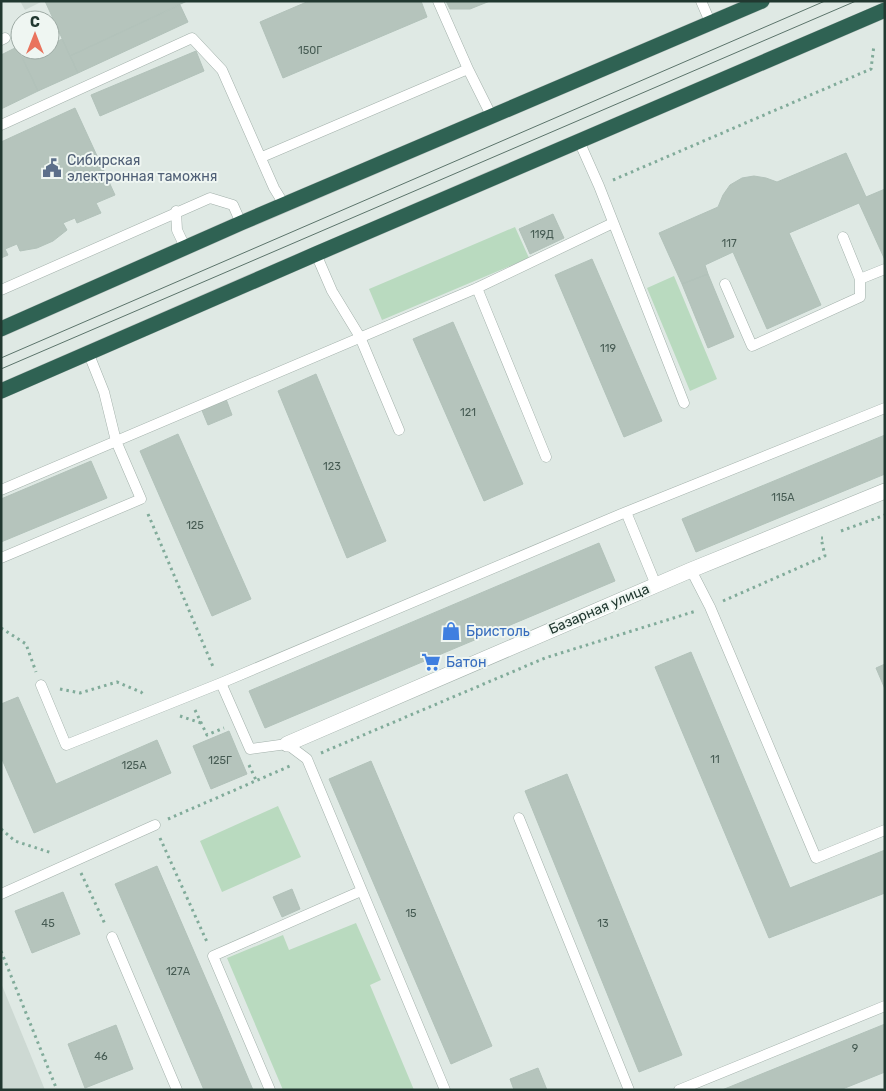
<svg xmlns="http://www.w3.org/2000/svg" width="886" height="1091" font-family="Rubik,sans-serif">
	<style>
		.built { fill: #cdd9d3 }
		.green { fill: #b9dabf }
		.building { fill: #b5c4bc; stroke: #b2c2ba }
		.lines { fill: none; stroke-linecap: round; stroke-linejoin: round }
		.lane-casing { stroke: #a2b0aa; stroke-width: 11 }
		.street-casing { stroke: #a2b0aa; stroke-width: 16 }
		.highway-casing { stroke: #bcc3c1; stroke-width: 16 }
		.path { stroke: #81ab9a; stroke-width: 3; stroke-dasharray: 2.5 4; stroke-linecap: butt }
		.lane { stroke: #fff; stroke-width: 10 }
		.street { stroke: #fff; stroke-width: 15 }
		.highway { stroke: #2f6253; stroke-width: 15 }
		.tram { stroke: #5b746b; stroke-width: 1 }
		.labels { text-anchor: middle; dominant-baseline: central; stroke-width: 4; stroke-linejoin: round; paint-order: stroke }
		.number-label { font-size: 11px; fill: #465b53 }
		.service-label { font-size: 14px; fill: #4e5e75; stroke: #eff6f2; text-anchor: start }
		.street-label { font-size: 14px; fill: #213830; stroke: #eff6f2 }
		.shop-label { font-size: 14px; fill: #366cbe; stroke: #eff6f2; text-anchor: start }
	</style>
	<rect width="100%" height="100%" fill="#dfe9e4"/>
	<path class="built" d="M20,1H43L25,10Z
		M1,983L45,1090H1Z"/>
	<path class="green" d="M515,227L529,258L382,320L369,289Z
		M674,276L717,379L690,391L647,288Z
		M278,806L301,857L222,892L200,841Z
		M356,923L381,980L370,985L414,1090H283L227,958L283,935L289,950Z"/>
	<path class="building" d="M45,1H187L70,56Z
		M309,1H421L427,17L283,78L260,22Z
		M446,1H490L470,9H450Z
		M180,5L188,22L78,73L70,56Z
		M62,39L78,73L38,91L22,57L38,50H50V45Z
		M17,47L38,91L1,109V55Z
		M196,51L204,71L100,116L91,95Z
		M75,108L115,195L96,203L101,213L77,223L75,218L63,223L67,230L53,241L37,248L20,251L17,244L5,249L8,255L1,258V142Z
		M846,153L866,197L885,189V260L859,203L789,233L821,305L767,329L733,252L705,265L708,274L682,284L659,233L718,207L723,195L730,185L742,178L754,176L766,178L777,182Z
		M553,214L564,238L530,254L519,229Z
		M592,259L662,421L624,437L555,275Z
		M708,274L734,337L708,348L682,284Z
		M453,322L523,484L484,501L413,339Z
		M316,374L386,541L347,558L278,391Z
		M226,399L232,415L208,425L201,408Z
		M178,434L251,599L212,616L140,451Z
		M885,435V474L696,552L682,519Z
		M91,461L107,498L1,542V499Z
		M599,543L615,581L265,728L249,691Z
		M691,652L790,888L885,850V893L769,938L655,667Z
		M885,664V689L876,668Z
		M18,697L56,784L157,740L171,773L34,833L1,757V704Z
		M229,731L247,774L211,789L193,746Z
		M371,761L492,1046L451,1064L329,779Z
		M567,774L682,1055L639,1072L525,791Z
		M157,866L221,1014L253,1090H204L115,884Z
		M292,889L300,909L282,917L273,897Z
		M63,892L80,934L32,953L15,911Z
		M885,1024V1072L840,1090H722Z
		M116,1025L133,1069L85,1088L68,1044Z
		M538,1068L547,1090H514L510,1079Z"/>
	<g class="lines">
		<g class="lane-casing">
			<path id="lane" d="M438,1L468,69L492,117
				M701,1L711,24
				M1,40L5,38
				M1,125L192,38L222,70L274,188L285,206
				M579,141L599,186L684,403
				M262,157L468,69
				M176,211L177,230L185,247
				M316,254L332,291L360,337L399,430
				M860,279L885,269
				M725,284L752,346L860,297V279L843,237
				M477,288L546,457
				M1,290L210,198L233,205L241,223
				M1,490L477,288L613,223
				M626,512L656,585
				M1,558L141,499L116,441L104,392L88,352
				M691,570L710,607L816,858L885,830
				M221,683L250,749L287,744L307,759L445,1090
				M41,685L66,745L221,683L626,512L885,408
				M519,818L629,1090
				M1,894L155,825
				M112,937L177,1090
				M270,1090L213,956L361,891
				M679,1090L885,1006"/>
		</g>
		<g class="street-casing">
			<path id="street" d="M287,744L691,570L885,491"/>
		</g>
		<g class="highway-casing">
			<path id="highway" d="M1,329L241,223L762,1
				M1,391L316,254L885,10"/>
		</g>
		<path class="path" d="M613,180L871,69L874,45
			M148,514L214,669
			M841,531L885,515
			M723,601L825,556L821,538H823
			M1,628L26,644L36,672
			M60,689L80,693L117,682L141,692L145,696
			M195,710L207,735L224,728
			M180,716L201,723
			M321,753L545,658L696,611
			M249,765L256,780
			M168,819L290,766
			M1,829L15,841L52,853
			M160,838L207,942
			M81,873L105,924
			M1,951L57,1090"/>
		<use href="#lane" class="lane"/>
		<use href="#street" class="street"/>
		<use href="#highway" class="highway"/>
		<path class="tram" d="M1,358L825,1
			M1,369L856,1"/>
	</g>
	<defs>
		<g id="civic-bare" transform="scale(1.5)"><path d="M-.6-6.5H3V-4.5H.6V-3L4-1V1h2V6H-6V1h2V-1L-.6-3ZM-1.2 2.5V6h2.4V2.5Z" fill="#5c6f8a" stroke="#eff6f2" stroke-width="2.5" paint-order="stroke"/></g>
		<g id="shop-bare" transform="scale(1.5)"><path d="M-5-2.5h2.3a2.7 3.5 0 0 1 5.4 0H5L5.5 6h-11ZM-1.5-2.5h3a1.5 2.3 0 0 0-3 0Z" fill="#3f7fe0" stroke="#eff6f2" stroke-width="2.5" paint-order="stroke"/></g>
		<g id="supermarket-bare" transform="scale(1.5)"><path d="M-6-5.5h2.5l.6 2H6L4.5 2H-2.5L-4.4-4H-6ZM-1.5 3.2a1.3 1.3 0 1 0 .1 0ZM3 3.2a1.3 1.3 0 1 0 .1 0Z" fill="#3f7fe0" stroke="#eff6f2" stroke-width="2.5" paint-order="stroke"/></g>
	</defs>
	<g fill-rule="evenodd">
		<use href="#civic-bare" x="52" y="168"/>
		<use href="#shop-bare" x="451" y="631"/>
		<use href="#supermarket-bare" x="431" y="662"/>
	</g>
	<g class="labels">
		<g class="number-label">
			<text x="310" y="50">150Г</text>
			<text x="542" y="234">119Д</text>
			<text x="729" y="243">117</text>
			<text x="608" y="348">119</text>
			<text x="468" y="412">121</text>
			<text x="332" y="466">123</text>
			<text x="783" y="497">115А</text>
			<text x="195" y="525">125</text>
			<text x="715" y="759">11</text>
			<text x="220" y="760">125Г</text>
			<text x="134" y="765">125А</text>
			<text x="411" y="913">15</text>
			<text x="48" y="923">45</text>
			<text x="603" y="923">13</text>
			<text x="178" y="971">127А</text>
			<text x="855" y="1048">9</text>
			<text x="101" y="1056">46</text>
		</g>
		<g class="service-label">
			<text x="67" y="160">Сибирская<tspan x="67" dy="16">электронная таможня</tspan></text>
		</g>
		<g class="street-label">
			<text transform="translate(599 609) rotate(-23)">Базарная улица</text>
		</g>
		<g class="shop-label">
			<text x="466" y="631">Бристоль</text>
			<text x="446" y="662">Батон</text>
		</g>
	</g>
	<rect width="886" height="1091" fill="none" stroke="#213830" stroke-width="5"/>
	<g transform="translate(35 35)"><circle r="24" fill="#eff6f2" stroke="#9daaa4"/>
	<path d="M0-4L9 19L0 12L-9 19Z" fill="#e9735d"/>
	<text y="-8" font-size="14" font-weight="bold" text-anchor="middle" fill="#213830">С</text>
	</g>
</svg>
